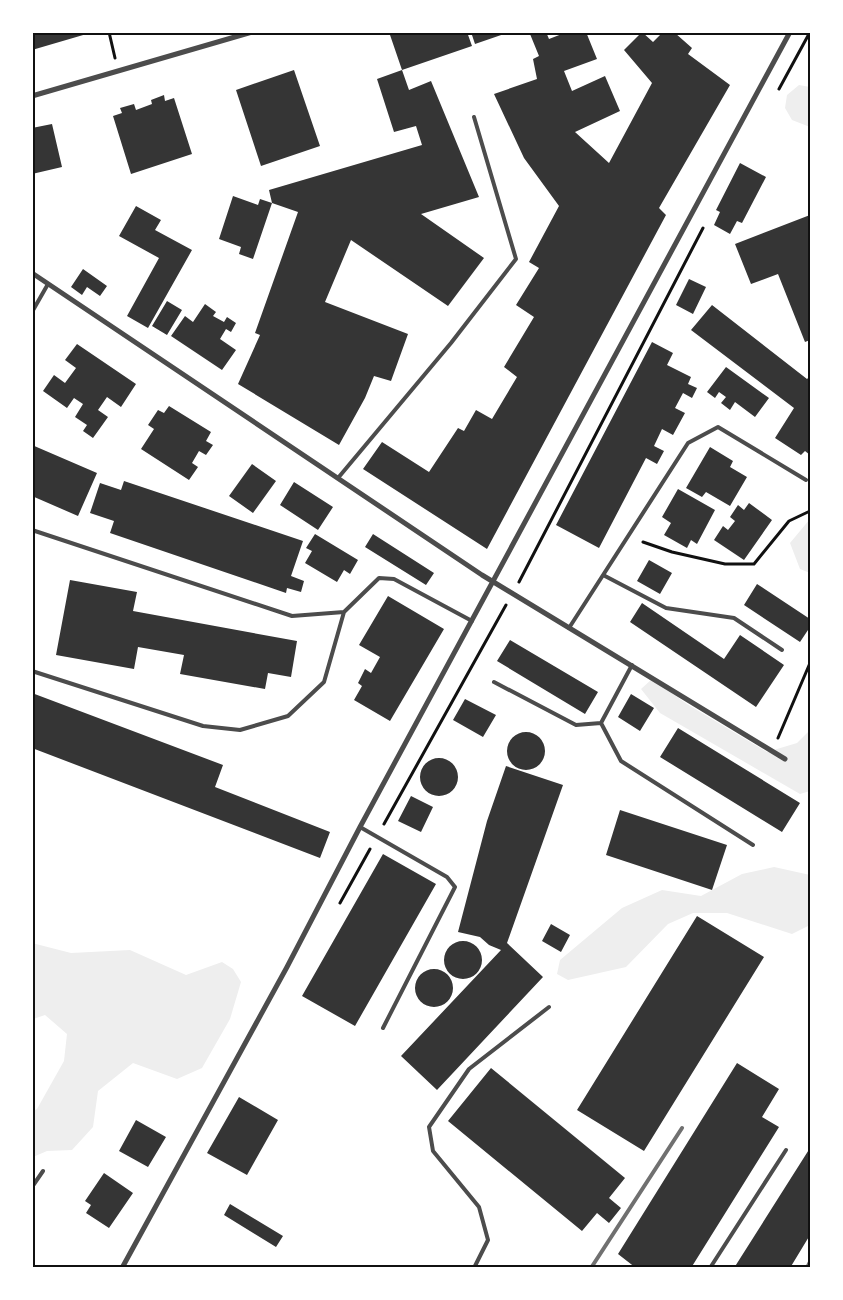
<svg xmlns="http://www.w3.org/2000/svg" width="843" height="1300" font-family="'Crimson Pro',serif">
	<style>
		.green { fill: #eee }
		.building { fill: #353535 }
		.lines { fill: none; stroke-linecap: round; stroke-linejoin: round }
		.path { stroke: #111; stroke-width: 3 }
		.service { stroke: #4c4c4c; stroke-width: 4 }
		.minor { stroke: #4c4c4c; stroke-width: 5 }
		.rail { stroke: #707070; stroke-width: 4 }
		.neatline { fill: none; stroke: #111; stroke-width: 2 }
	</style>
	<rect width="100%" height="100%" fill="#fff"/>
	<path class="green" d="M799,85L810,87V127L792,120L785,108L787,95Z
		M810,519V573L800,569L790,543Z
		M652,679L687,704L767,752L797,743L809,731L810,707V791L800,794L660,713L641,689Z
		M774,867L810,875V925L792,934L727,913H693L668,924L626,967L568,980L557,974L560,960L622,908L662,890L701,896L742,874Z
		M32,943L71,953L130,950L186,975L222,962L233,969L241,982L230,1019L202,1068L177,1079L133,1063L98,1091L93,1127L72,1150L47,1151L33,1157V1111L37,1109L64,1061L67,1034L45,1015L33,1019Z"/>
	<path class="building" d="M32,32H90V33L32,50Z
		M389,32H467L472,46L402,70Z
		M471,32H507V33L475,44Z
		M534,32H546L549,39L567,32H586L597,59L564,71L572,91L605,76L620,111L575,132L609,163L652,83L624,50L642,32L653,42L662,33H675L692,48L688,54L730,85L659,208L666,215L487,549L363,469L382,442L429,472L458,428L464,431L476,410L492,419L517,377L504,367L534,317L516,305L539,268L529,262L559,206L524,158L494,94L537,79L533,59L539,56L530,34Z
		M294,70L320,146L261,166L236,90Z
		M402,70L409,90L431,81L479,197L421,214L484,258L448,306L351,240L325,302L408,334L391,381L374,376L365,398L339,445L238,384L260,335L255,333L298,212L272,203L269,190L422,145L416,126L394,132L377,79Z
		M164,95L165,101L174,98L192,154L131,174L113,116L122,113L120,108L134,104L136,110L152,104L151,100Z
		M52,124L62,167L32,174V128Z
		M740,163L766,177L742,223L737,221L730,234L714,225L720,212L716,210Z
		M233,196L258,205L260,199L272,203L253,259L239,254L241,247L219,239Z
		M136,206L161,220L155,230L192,250L148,328L127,316L159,258L119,236Z
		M810,215V340L805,342L778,274L751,284L735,244Z
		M83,269L107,286L100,296L87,287L82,295L71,287Z
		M689,279L706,287L693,314L676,305Z
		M167,301L182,310L167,335L152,326Z
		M205,304L216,312L213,316L224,322L227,317L236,323L231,332L226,329L220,339L236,350L222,370L171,336L185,316L193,322Z
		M712,305L807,379L810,376V455L805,451L801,455L775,438L794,408L691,330Z
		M652,342L673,353L667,365L691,377L688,384L697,388L692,398L683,393L675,408L685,413L673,435L662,429L654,446L664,451L657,464L646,458L599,548L556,525Z
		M77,344L136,384L121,407L107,397L98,410L108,417L93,438L83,431L87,425L75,417L83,404L74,398L67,408L43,391L54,375L65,383L76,368L65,360Z
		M726,367L769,398L755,417L735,402L730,410L721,403L726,397L719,392L715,398L707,392Z
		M169,406L211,432L206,441L213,445L206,455L199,451L192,463L198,467L189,480L141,449L154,429L148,425L158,410L164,413Z
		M32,445L97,473L78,516L32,496Z
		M710,447L733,461L730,467L747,477L730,506L706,492L702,497L686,488Z
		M252,464L276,481L253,513L229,496Z
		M124,481L303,541L291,576L304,581L301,592L287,588L286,593L110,533L114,521L90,513L100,483L121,490Z
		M294,482L333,507L318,530L280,505Z
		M678,489L715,510L697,544L691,540L687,548L664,535L671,523L662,517Z
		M749,503L772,520L744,560L714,540L723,526L728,530L735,521L730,517L738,505L744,510Z
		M315,534L358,560L350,574L344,570L337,582L305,563L312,551L306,548Z
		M373,534L434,573L426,585L365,547Z
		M649,560L672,573L660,594L637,581Z
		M70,580L137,592L133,611L297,641L291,677L268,673L265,689L180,674L184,655L138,647L134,669L56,655Z
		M757,584L810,619V627L800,642L744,605Z
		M388,596L444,629L390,721L354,700L362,686L358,683L365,669L371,673L380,657L359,645Z
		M642,603L724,659L740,635L784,665L756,707L630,622Z
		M510,640L598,692L585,714L497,661Z
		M32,693L223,765L215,787L330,832L320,858L32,748Z
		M631,694L654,708L640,731L618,717Z
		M465,699L496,715L483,737L453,720Z
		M678,728L800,803L782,832L660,757Z
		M507 751a19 19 0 1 1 38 0a19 19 0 1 1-38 0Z
		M420 777a19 19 0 1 1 38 0a19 19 0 1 1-38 0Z
		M506,766L563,785L507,943L543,977L437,1090L401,1056L501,950L489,945L480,937L458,932L487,821Z
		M411,796L433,807L421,832L398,821Z
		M620,810L727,845L712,890L606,855Z
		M383,854L436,884L355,1026L302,996Z
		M697,916L764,957L644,1151L577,1110Z
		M551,924L570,935L561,952L542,941Z
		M444 960a19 19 0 1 1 38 0a19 19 0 1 1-38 0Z
		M415 988a19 19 0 1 1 38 0a19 19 0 1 1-38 0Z
		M737,1063L779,1089L762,1117L779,1127L691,1268H636L618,1254Z
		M491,1068L625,1178L609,1198L621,1208L609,1223L597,1213L582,1231L448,1121Z
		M239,1097L278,1120L247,1175L207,1153Z
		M136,1120L166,1137L148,1167L119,1151Z
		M810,1148V1235L790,1268H734Z
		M104,1173L133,1193L109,1228L86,1213L91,1205L85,1201Z
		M230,1204L283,1236L276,1247L224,1215Z"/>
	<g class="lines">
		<path class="path" d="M109,32L115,58
			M779,89L810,32
			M643,542L672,552L725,564H754L789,521L810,511
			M519,582L703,228
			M778,738L810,663
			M384,824L506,605
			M340,903L370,849"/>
		<path class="service" d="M32,312L48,284
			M338,478L451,343L516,259L474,117
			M32,530L292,616L344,612L379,578L394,579L472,621
			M605,576L666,608L734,618L782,650
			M569,628L688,443L718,427L806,480
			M632,665L601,723L621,761L753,845
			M32,671L203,726L240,730L288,716L324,682L344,612
			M494,682L576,725L601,723
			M360,827L447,877L455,887L383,1028
			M32,1187L43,1171
			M474,1268L488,1240L479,1207L433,1151L429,1127L469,1069L549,1007
			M710,1268L786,1150"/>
		<path class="minor" d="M32,96L252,32
			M32,273L482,575L785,759
			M122,1268L287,967L360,827L790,32"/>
		<path class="rail" d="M591,1268L682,1128
			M807,1268L810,1262"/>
	</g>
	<rect width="843" height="1300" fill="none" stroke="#ffffff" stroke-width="68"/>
	<rect x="34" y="34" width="775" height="1232" class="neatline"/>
</svg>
